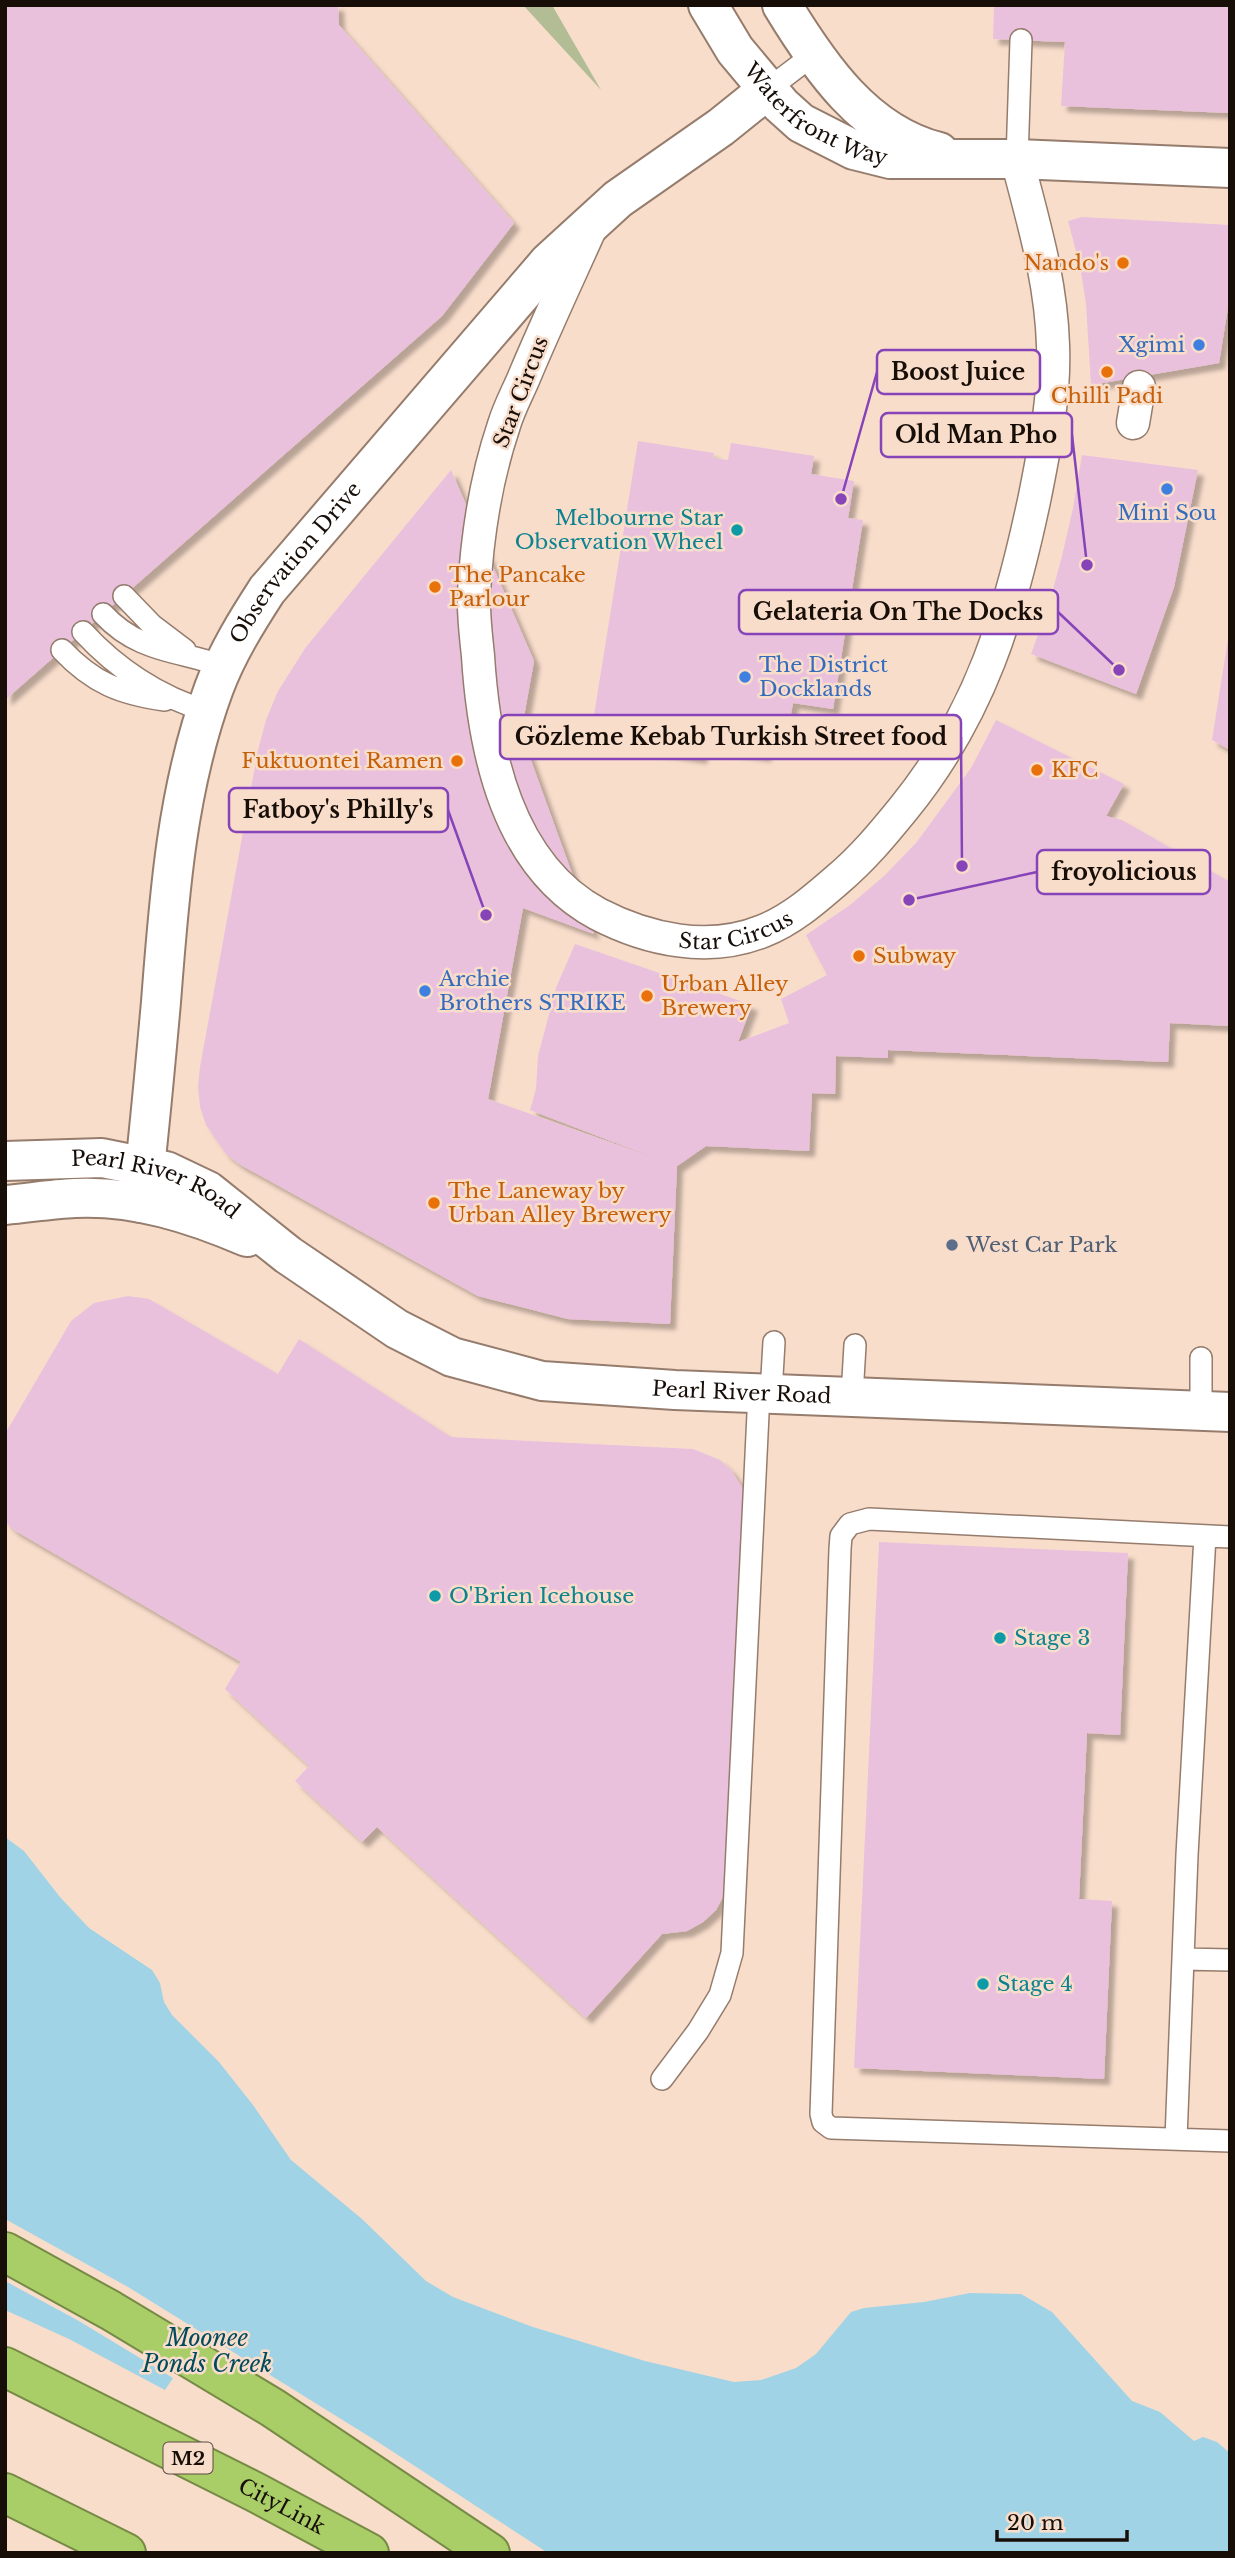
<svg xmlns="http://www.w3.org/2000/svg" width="1235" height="2558" font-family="'Libre Baskerville',serif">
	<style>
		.green { fill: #b3bd95 }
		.water { fill: #a0d3e6 }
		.pier { fill: #f9ddcb }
		.building { fill: #e9c1dd; filter: url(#shadow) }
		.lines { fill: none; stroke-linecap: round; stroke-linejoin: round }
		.service-casing { stroke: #957c6c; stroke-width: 24 }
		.pedestrian-casing { stroke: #957c6c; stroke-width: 35 }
		.minor-casing { stroke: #957c6c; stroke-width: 42 }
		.motorway-casing { stroke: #768a46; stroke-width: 42 }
		.service { stroke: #fff; stroke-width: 21 }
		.pedestrian { stroke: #fff; stroke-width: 32 }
		.minor { stroke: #fff; stroke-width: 38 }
		.motorway { stroke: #a9cd67; stroke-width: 38 }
		.food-dot { fill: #e8710a; stroke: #f9ddcb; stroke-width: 2.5 }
		.shop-dot { fill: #3f7fe0; stroke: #f9ddcb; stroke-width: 2.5 }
		.culture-dot { fill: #0f9aa8; stroke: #f9ddcb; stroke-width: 2.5 }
		.service-dot { fill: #5c6f8a; stroke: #f9ddcb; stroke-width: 2.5 }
		.labels { text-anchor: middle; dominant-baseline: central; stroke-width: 5; stroke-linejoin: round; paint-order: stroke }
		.shield { fill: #f9ddcb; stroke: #5b4c42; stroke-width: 2 }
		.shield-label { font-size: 19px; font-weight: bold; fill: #170e08 }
		.street-label { font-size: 21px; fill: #170e08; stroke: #f9ddcb }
		.food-label { font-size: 21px; fill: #c56008; stroke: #f9ddcb; text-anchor: start }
		.shop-label { font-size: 21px; fill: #366cbe; stroke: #f9ddcb; text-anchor: start }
		.culture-label { font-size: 21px; fill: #0d838f; stroke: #f9ddcb; text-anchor: start }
		.service-label { font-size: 21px; fill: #4e5e75; stroke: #f9ddcb; text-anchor: start }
		.water-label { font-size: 23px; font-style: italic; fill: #004a5d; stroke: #f9ddcb }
		.leader { fill: none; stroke: #8644b8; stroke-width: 2.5 }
		.callout-dot { fill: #8644b8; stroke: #f9ddcb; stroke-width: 2.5 }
		.callout { fill: #f9ddcb; stroke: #8644b8; stroke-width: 2.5 }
		.callout-label { font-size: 23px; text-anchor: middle; font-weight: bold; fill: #170e08 }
	</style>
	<defs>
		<filter id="shadow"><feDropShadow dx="6" dy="6" stdDeviation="2" flood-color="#0004"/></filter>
	</defs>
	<rect width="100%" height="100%" fill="#f9ddcb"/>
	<path class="green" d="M523,5H552L601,90Z"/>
	<path class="water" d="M5,1837L24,1851L60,1897L89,1928L152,1970L160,1983L164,2002L172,2015L219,2062L253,2105L291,2160L362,2219L426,2281L453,2297L533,2327L645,2361L734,2382L761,2380L796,2368L816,2354L851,2312L864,2308L924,2302L970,2293L1021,2294L1052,2312L1132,2401L1160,2412L1194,2441L1203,2437L1217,2442L1230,2453V2553H63L5,2494Z"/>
	<path class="pier" d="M5,2219L128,2287L378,2442L548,2553H58L5,2499V2310L69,2339L165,2390L173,2378L79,2321L5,2281Z"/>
	<path class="building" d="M5,5H338L339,25L514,223L442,316L5,700Z
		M994,5H1230V113L1061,106L1065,42L993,39Z
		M1082,217L1230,225V295L1219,363L1091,385L1086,304L1080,266L1068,221Z
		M638,441L714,453L713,458L728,460L731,443L814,456L811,474L854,481L848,518L863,520L833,709L793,703L787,735L769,732L765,756L703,747L701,758L590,740Z
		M1082,455L1198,470L1174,587L1136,694L1031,654L1049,604L1062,556L1073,508Z
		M451,470L534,661L521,733L594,934L523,908L488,1099L655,1158L530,1110L536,1089L538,1056L556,988L575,944L752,1005L738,1042L789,1023L781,999L827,975L806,935L850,905L884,876L916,843L971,768L996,720L1124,784L1106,816L1122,820L1230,882V1026L1170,1023L1168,1062L888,1050V1058L836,1056L835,1094L812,1093L809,1151L706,1146L677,1166L670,1324L568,1319L478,1296L239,1164L226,1154L206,1125L200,1107L198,1086L200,1067L258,750L266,720L278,691L306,647Z
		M1228,639H1230V750L1212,740Z
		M128,1296L149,1299L278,1374L299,1339L451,1437L693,1449L720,1460L731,1470L742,1487L748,1507L728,1878L724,1895L716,1910L703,1922L687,1931L662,1934L586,2018L377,1827L362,1842L295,1781L309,1766L225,1689L241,1662L14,1530L5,1521V1434L71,1321L94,1303Z
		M879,1542L1128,1553L1120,1735L1087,1733L1079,1899L1112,1901L1104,2079L854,2068Z"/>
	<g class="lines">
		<g class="service-casing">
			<path id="service" d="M767,90L813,55
				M1017,159L1021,40
				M124,596L152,625L185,650
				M103,614C138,652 177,650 223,666
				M83,632C116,668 159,697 207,711
				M62,650C93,683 121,694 165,700
				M771,1393L774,1342
				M852,1396L855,1345
				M1201,1411V1358
				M1230,1537L869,1519L850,1524L841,1536L840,1549L821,2114L823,2122L831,2128L1230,2141
				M1183,1959L1230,1960
				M662,2079L698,2031L720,1995L732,1953L759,1393
				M1176,2139L1187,1855L1205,1536"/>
		</g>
		<g class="pedestrian-casing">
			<g id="pedestrian">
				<path id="s1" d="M591,227C569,276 546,325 525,375C518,392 509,408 504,425C486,478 477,537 474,593C473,614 476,636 478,656C484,751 507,865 598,914C648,940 709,953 763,931C791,920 814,900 837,880C863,858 882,835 904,808C981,713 1010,615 1035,496C1045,445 1055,397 1053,345C1051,279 1033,222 1017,159"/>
				<path d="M1133,423L1139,387"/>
			</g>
		</g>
		<g class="minor-casing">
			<g id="minor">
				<path id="s2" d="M708,5L735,50L781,105L801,123L854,150L890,159H1017L1230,168"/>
				<path d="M782,5C819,66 865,134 939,152"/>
				<path id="s3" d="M5,1161L102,1158L166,1171L208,1191L288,1255L397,1329L452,1357L542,1381L675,1390L1230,1412"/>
				<path id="s4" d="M141,1203C149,1136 155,1069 161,1002C169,896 177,788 214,688C227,653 247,621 267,590L549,262L618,199L721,127L767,90"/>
				<path d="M5,1205C28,1203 52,1199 75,1198C135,1195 193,1214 247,1237"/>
			</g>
		</g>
		<g class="motorway-casing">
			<g id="motorway">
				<path d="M5,2252L110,2310L273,2408L490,2553"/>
				<path id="s5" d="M5,2367L255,2492L369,2553"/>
				<path d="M5,2493L126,2553"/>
			</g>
		</g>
		<use href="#service" class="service"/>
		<use href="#pedestrian" class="pedestrian"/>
		<use href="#minor" class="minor"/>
		<use href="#motorway" class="motorway"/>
	</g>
	<g class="food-dot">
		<circle cx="1123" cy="263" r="7"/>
		<circle cx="1107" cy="372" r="7"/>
		<circle cx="435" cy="587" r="7"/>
		<circle cx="457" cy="761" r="7"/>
		<circle cx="1037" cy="770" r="7"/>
		<circle cx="859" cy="956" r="7"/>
		<circle cx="647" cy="996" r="7"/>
		<circle cx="434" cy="1203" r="7"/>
	</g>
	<g class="shop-dot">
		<circle cx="1199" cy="345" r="7"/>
		<circle cx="1167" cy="489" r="7"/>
		<circle cx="745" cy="677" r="7"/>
		<circle cx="425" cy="991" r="7"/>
	</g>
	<g class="culture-dot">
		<circle cx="737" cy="530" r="7"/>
		<circle cx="435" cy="1596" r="7"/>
		<circle cx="1000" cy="1638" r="7"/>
		<circle cx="983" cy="1984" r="7"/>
	</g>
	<circle class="service-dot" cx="952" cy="1245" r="7"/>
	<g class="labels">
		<rect class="shield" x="163.5" y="2442.5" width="49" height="31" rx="5"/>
		<g class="shield-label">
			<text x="188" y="2458">M2</text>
		</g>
		<g class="street-label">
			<text stroke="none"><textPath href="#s2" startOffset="159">Waterfront Way</textPath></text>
			<text transform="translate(521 392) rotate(-69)">Star Circus</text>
			<text stroke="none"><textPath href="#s4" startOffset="672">Observation Drive</textPath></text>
			<text stroke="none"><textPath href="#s1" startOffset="892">Star Circus</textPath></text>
			<text stroke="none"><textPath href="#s3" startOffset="156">Pearl River Road</textPath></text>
			<text stroke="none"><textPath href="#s3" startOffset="798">Pearl River Road</textPath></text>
			<text stroke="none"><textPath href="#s5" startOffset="310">CityLink</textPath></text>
		</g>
		<g class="food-label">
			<text x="1109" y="263" text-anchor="end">Nando's</text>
			<text x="1107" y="396" text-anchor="middle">Chilli Padi</text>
			<text x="449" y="575">The Pancake<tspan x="449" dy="24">Parlour</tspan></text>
			<text x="443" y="761" text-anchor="end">Fuktuontei Ramen</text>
			<text x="1051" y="770">KFC</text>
			<text x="873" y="956">Subway</text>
			<text x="661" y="984">Urban Alley<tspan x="661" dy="24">Brewery</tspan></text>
			<text x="448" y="1191">The Laneway by<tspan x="448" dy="24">Urban Alley Brewery</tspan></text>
		</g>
		<g class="shop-label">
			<text x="1185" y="345" text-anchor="end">Xgimi</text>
			<text x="1167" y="513" text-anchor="middle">Mini Sou</text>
			<text x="759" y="665">The District<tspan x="759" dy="24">Docklands</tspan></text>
			<text x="439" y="979">Archie<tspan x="439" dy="24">Brothers STRIKE</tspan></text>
		</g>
		<g class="culture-label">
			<text x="723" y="518" text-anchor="end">Melbourne Star<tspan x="723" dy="24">Observation Wheel</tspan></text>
			<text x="449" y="1596">O'Brien Icehouse</text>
			<text x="1014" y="1638">Stage 3</text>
			<text x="997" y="1984">Stage 4</text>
		</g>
		<g class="service-label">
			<text x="966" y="1245">West Car Park</text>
		</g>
		<g class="water-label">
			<text x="207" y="2338">Moonee<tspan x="207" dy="26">Ponds Creek</tspan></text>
		</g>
	</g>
	<path class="leader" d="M841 499L877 372M1087 565L1072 435M1119 670L1058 612M962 866L961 737M486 915L448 810M909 900L1037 872"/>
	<g class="callout-dot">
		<circle cx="841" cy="499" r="7"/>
		<circle cx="1087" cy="565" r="7"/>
		<circle cx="1119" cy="670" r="7"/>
		<circle cx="962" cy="866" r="7"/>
		<circle cx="486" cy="915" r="7"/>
		<circle cx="909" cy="900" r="7"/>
	</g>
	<g class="callout">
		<rect x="877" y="350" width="163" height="44" rx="7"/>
		<rect x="881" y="413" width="191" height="44" rx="7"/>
		<rect x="739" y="590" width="319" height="44" rx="7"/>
		<rect x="500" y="715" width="461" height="44" rx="7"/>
		<rect x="229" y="788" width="219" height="44" rx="7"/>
		<rect x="1037" y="850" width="173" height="44" rx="7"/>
	</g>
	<g class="callout-label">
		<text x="958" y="380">Boost Juice</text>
		<text x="976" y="443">Old Man Pho</text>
		<text x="898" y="620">Gelateria On The Docks</text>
		<text x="731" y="745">Gözleme Kebab Turkish Street food</text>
		<text x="338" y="818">Fatboy's Philly's</text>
		<text x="1124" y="880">froyolicious</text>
	</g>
	<rect width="1235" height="2558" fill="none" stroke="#170e08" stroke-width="14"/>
	<path d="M997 2530v10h130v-10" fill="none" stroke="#170e08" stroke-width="3.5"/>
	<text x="1007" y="2530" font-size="21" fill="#170e08" stroke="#f9ddcb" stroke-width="5" paint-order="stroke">20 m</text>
</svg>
